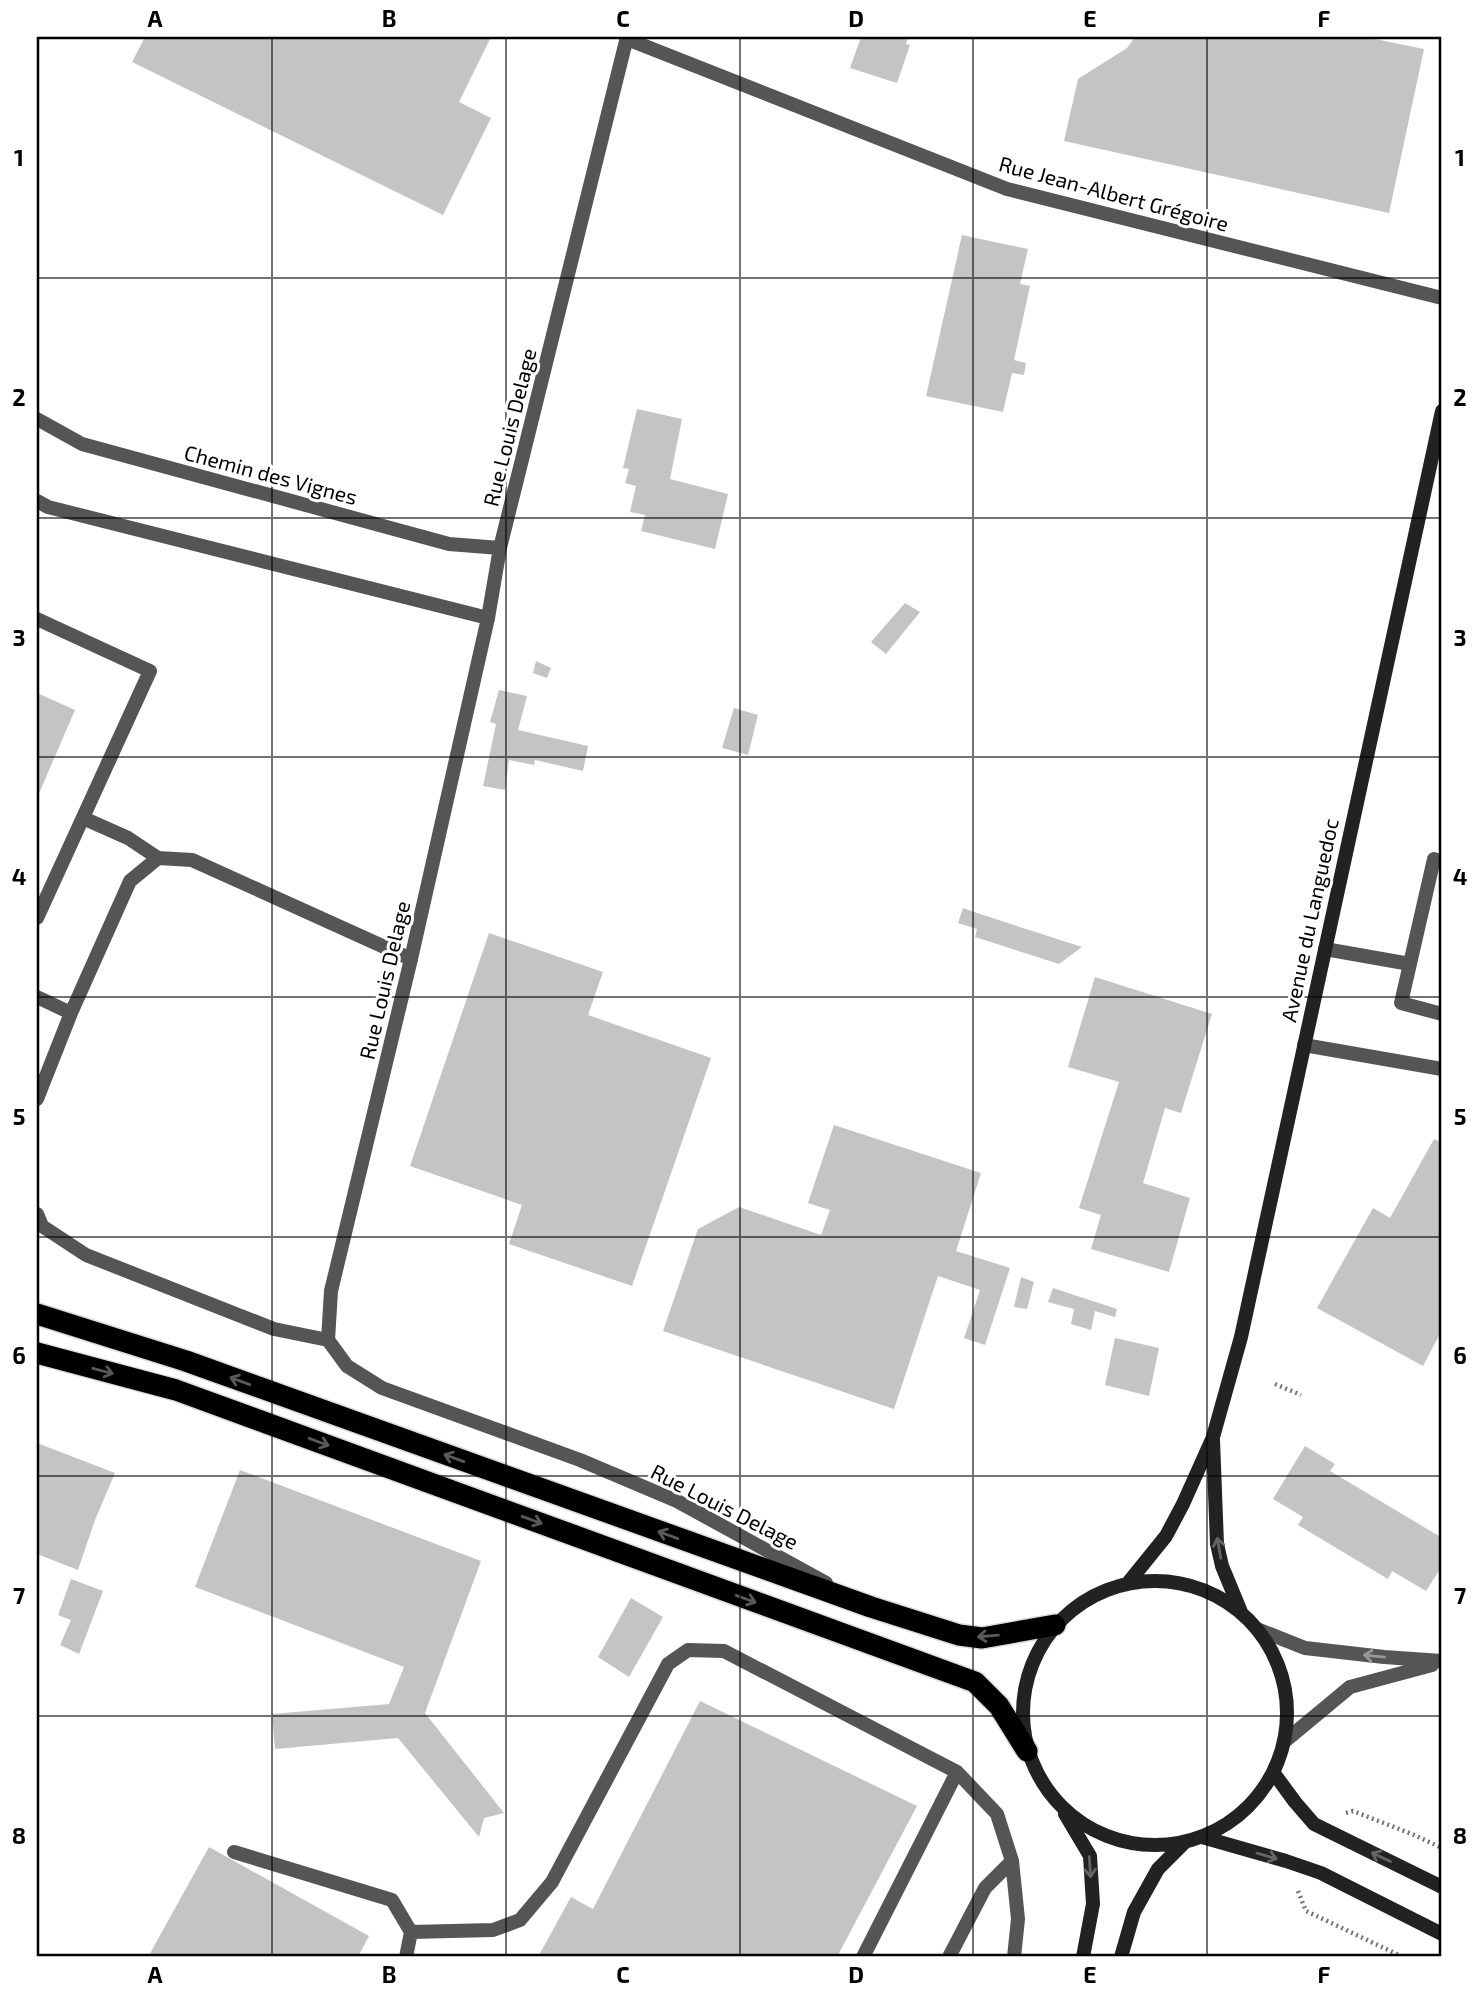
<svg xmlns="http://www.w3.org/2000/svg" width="1479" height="1994" font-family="'Exo 2',sans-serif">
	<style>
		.building { fill: #c4c4c4 }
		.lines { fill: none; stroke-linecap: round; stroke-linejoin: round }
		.highway-casing { stroke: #dbdbdb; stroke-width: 24 }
		.path { stroke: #777; stroke-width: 4.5; stroke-dasharray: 2 3.5; stroke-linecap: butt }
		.lane { stroke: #555; stroke-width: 14 }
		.street { stroke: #555; stroke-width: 14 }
		.secondary { stroke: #222; stroke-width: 14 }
		.highway { stroke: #000; stroke-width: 21 }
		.oneway { stroke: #595959 }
		.oneway2 { stroke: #646464 }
		.oneway3 { stroke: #999 }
		.grid { fill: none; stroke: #000; stroke-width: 2; stroke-opacity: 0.55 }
		.labels { text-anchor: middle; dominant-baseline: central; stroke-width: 6; stroke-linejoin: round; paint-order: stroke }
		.street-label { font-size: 21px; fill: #000; stroke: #fff }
		.neatline { fill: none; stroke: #000; stroke-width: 2.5 }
		.grid-label { font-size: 23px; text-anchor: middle; font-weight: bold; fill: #000 }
	</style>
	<rect width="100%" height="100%" fill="#fff"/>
	<path class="building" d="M145,37H491L459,102L491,118L443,215L132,62Z
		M861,37H908L906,44L910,45L897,83L850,68Z
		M1135,37H1365L1424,49L1389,213L1064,141L1078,79L1127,48Z
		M962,235L1028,249L1020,284L1030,286L1014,360L1026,363L1024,375L1012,373L1003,412L926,396Z
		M637,409L682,419L670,479L728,494L715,549L641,531L645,515L630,512L636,486L625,483L629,469L623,468Z
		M905,603L920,612L886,654L871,642Z
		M536,661L551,668L547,678L533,673Z
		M499,690L527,696L518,730L588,746L583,771L535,760L534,765L509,760L505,790L483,786L496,724L490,722Z
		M37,693L75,710L37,798Z
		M734,708L758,715L748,755L722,748Z
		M963,908L980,914L1082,947L1059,964L975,937L977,929L958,923Z
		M489,933L603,972L588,1015L711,1058L632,1286L509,1244L522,1205L410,1166Z
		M1095,977L1212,1014L1181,1113L1165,1108L1143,1183L1190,1198L1169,1272L1091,1249L1101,1215L1079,1208L1119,1082L1068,1067Z
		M834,1125L981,1173L956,1251L1010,1268L985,1345L964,1338L980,1290L938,1276L894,1409L663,1331L698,1229L739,1207L821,1235L830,1210L808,1203Z
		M1434,1139L1442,1143V1330L1423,1366L1317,1308L1373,1208L1390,1218Z
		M1021,1277L1034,1282L1027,1309L1014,1307Z
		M1053,1288L1117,1309L1115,1317L1095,1311L1091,1330L1071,1324L1074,1309L1048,1302Z
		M1115,1338L1159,1348L1149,1396L1105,1385Z
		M37,1443L115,1473L95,1520L78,1570L37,1554Z
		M1305,1446L1335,1464L1330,1471L1439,1536L1442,1531V1566L1426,1591L1392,1571L1388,1579L1298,1525L1303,1517L1273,1499Z
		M240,1470L481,1561L425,1713L504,1813L484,1818L479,1837L398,1738L275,1749L272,1714L389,1704L404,1667L195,1587Z
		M71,1579L103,1591L79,1654L60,1645L71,1620L58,1615Z
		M631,1598L663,1617L629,1677L598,1657Z
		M700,1701L917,1806L837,1957H538L571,1897L593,1909Z
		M209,1847L369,1936L358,1957H148Z"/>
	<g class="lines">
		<g class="highway-casing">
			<path id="highway" d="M37,1314L186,1361L871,1607L959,1635L982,1638L1055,1625
				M37,1353L176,1390L975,1682L999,1706L1027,1751"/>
		</g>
		<path class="path" d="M1275,1384L1301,1395
			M1346,1813L1353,1811L1412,1834L1442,1848
			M1298,1891L1306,1911L1403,1957"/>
		<path class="lane" d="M37,501L48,507L488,618
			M37,619L150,671L37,918
			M83,818L128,838L158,858
			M1442,862L1434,859L1401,1003L1442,1014
			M1325,949L1410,964
			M37,997L71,1013
			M1304,1045L1442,1069
			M37,1099L71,1013L130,881L158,858L192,860L411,959
			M37,1214L42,1226L86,1255L274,1329L328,1340
			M234,1852L392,1900L411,1932L406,1957
			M411,1932L493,1930L520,1920L552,1882L668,1664L688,1650L724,1651L957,1772L997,1814L1012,1861L1018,1919L1014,1957
			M863,1957L957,1772
			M949,1957L985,1888L1012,1861"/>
		<path class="street" d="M627,37L500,548L488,618L411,959L331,1291L328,1340L347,1366L382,1388L580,1460L677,1501L826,1583
			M627,39L1007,189L1442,298
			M37,419L82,444L449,544L500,548
			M1257,1629L1305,1648L1384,1657L1442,1661
			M1285,1741L1350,1687L1432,1665"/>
		<path class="secondary" d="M1213,1440L1217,1544L1222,1566L1241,1612
			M1023 1713a132 132 0 1 1 264 0a132 132 0 1 1-264 0Z
			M1128,1583L1166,1536L1183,1504L1213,1437L1241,1337L1442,411
			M1273,1772L1295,1802L1314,1824L1442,1887
			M1065,1814L1090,1856L1093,1904L1083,1957
			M1202,1837L1286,1861L1321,1873L1442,1934
			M1121,1957L1134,1912L1158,1869L1185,1842"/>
		<use href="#highway" class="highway"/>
	</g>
	<defs><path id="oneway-shaft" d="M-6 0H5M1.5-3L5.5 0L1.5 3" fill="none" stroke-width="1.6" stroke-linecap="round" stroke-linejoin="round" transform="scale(1.75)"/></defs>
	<g class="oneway">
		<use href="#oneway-shaft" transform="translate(103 1371) rotate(15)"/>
		<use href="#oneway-shaft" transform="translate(240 1381) rotate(-160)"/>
		<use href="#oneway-shaft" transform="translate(319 1442) rotate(20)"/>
		<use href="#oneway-shaft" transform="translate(454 1458) rotate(-160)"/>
		<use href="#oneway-shaft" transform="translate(532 1520) rotate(20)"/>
		<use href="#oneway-shaft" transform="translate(668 1535) rotate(-160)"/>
		<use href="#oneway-shaft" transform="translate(746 1599) rotate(20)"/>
		<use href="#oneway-shaft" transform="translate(988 1636) rotate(175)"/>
	</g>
	<g class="oneway2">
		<use href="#oneway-shaft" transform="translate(1219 1548) rotate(-100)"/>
		<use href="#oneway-shaft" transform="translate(1267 1856) rotate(16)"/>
		<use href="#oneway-shaft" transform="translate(1381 1857) rotate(-154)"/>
		<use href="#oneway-shaft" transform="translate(1090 1867) rotate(86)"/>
	</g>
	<use class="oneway3" href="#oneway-shaft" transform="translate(1374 1656) rotate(-174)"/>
	<path class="grid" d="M272,37V1957M506,37V1957M740,37V1957M973,37V1957M1207,37V1957M37,278H1442M37,518H1442M37,757H1442M37,997H1442M37,1237H1442M37,1476H1442M37,1716H1442"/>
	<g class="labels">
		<g class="street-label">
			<text transform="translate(1114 193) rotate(15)">Rue Jean-Albert Grégoire</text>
			<text transform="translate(509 427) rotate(-76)">Rue Louis Delage</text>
			<text transform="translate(271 474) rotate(15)">Chemin des Vignes</text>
			<text transform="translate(1309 920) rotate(-78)">Avenue du Languedoc</text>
			<text transform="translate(384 980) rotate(-77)">Rue Louis Delage</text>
			<text transform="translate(725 1506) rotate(27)">Rue Louis Delage</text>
		</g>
	</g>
	<rect width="1479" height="1994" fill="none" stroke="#ffffff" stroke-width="77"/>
	<rect x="38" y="38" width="1402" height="1917" class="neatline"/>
	<g class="grid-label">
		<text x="155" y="27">A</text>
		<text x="389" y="27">B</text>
		<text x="623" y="27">C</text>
		<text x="856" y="27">D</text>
		<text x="1090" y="27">E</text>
		<text x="1324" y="27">F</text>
		<text x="19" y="166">1</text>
		<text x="1460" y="166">1</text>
		<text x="19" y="406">2</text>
		<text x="1460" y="406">2</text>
		<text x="19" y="646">3</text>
		<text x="1460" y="646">3</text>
		<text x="19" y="885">4</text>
		<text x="1460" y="885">4</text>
		<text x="19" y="1125">5</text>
		<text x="1460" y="1125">5</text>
		<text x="19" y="1364">6</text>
		<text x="1460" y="1364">6</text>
		<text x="19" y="1604">7</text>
		<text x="1460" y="1604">7</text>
		<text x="19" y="1844">8</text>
		<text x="1460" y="1844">8</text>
		<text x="155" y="1983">A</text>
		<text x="389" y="1983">B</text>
		<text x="623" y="1983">C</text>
		<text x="856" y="1983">D</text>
		<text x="1090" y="1983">E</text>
		<text x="1324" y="1983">F</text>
	</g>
</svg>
